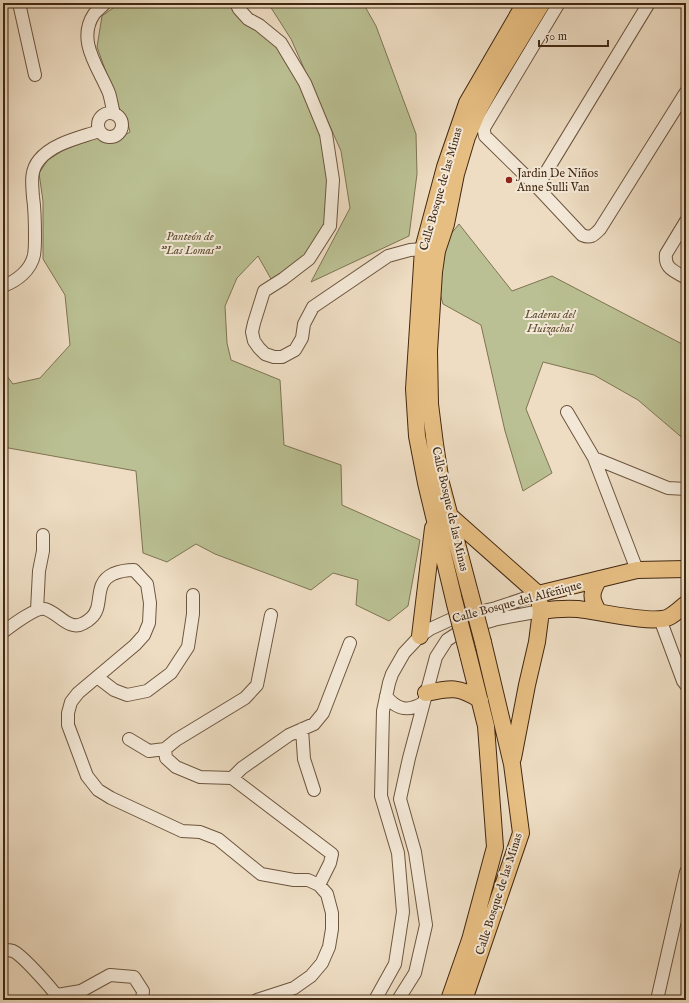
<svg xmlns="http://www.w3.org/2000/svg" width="689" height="1003" font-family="'IM FELL English',serif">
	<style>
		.green { fill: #bac093; stroke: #7e7452 }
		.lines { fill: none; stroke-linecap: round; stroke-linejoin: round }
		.minor-casing { stroke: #6d553e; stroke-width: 14 }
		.major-casing { stroke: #422812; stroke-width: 18 }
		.minor { stroke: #f4e9d8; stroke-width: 12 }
		.major { stroke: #e7be82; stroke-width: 16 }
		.major-bridge-casing { stroke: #422812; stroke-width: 18; stroke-linecap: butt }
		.major-bridge { stroke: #e7be82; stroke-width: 16 }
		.poi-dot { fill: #8f2418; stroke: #f4e9d8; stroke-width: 1.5 }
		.labels { text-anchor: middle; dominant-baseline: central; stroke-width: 4; stroke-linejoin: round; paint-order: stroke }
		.poi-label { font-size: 12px; fill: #422812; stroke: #f4e9d8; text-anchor: start }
		.street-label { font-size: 12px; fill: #422812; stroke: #f4e9d8 }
		.park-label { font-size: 12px; font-style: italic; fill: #604e32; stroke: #f4e9d8 }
	</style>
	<rect width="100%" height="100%" fill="#eeddc3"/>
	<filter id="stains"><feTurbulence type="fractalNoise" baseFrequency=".005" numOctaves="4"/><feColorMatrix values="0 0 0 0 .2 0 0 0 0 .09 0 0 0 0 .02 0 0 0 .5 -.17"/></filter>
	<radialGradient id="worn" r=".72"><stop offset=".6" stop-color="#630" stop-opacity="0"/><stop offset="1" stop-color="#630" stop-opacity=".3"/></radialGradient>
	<path class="green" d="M120,3H229L243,21L278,45L303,87L323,136L328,181L326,225L305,258L271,279L258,256L237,278L225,306L227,343L231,360L280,380L284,445L341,465L342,505L420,540L408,606L389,621L356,605L358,580L333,573L311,590L215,554L196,544L167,562L143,553L136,471L3,447V371L13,384L40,378L70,345L65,295L43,259V201L39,173L48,160L62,151L95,137L108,143L120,138L130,132L127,120L119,108L97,47L102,16Z
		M268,3H363L376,26L416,134L417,174L409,236L311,282L350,208L341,151L291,39Z
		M459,224L512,291L552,276L686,346V441L638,400L594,375L543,362L526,409L552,473L523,491L505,431L481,325L443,304L434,272L437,251Z"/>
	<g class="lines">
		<g class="minor-casing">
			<path id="minor" d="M19,3L35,75
				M105,3C102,7 97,10 94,14C76,41 99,68 109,93C111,99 112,107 114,114
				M236,3L239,9L248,19L259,25L281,43L305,83L326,134L333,180L330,226L309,259L283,279L264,291L254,323L252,332L254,341L259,348L265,354L274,357H282L295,350L302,338L304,324L313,307L388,256L410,250L423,249L431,250
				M559,3L484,128V131L485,136L537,187L582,235C591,239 594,235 600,229L686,92
				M98 125a12 12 0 1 1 24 0a12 12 0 1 1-24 0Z
				M537,187L649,3
				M686,221L666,254C664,269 675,271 686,278
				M3,286C17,281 31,270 34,255C35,249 35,242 35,237C35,223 35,210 33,197C32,183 30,171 39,160C53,143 79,138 99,131
				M567,412L594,458L637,570
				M594,458L668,488L686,489
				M37,610L39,571L43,551V535
				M271,615L257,685L245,698L176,740L165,749L166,758L176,767L200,777L232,778L332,854L330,863L319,885
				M660,619L683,681L686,685
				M3,632C11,626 36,607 45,609C59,613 69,632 84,623C86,622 89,620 91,618C105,606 92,584 113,574C120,571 127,570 134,570L147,584L150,603L149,623L144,635L135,645L78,693L71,702L68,713V725L87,776L98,790L111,798L182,831L200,832L218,839L261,874L294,880H308L319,885L327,894L332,913V929L329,947L322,963L311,976L294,988L257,1000
				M97,677L114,690L127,695L147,691L171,673L188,647L193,614V595
				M386,696C397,710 408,712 423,703
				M302,729L304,759L314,790
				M129,739L149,751L165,749
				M232,778L242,768L289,735L314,724L323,713L350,643
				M3,950C6,950 10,950 13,951C21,954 55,991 59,1000
				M57,995L81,991L110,975L134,977L143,991L142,1000
				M375,1000L395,964L403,912L398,853L381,796L383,711L389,683L392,674L404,653L420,636L430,629L454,618L496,608L538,594
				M398,1000L415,973L426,925L415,852L400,799L409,758L436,657L447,640L464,629L497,619L541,611
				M657,1000L686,872"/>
		</g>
		<g class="major-casing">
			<path id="major" d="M450,516L538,594L541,611L537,642L527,685L513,758
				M470,593L441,483L435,444L430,404L429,351L434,272L437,251L446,224L456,174L467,137L479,109L493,84L542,3
				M538,594L637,570L686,569
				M455,604L426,483L417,436L414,389L423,249L445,167L467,103L525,3
				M541,611C554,609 565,608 578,609C597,611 653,625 669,617C675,614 681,608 686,604
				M598,611C590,598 591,592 599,579
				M420,636L433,528
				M426,693C450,688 459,686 480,700
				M449,1000L470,940L495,847L486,726L468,654
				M464,1000L521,833L512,764L483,642"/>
		</g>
		<use href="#minor" class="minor"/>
		<use href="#major" class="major"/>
		<g class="major-bridge-casing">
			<path id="major-bridge" d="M470,593L483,642
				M455,604L468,654"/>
		</g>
		<use href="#major-bridge" class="major-bridge"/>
	</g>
	<circle class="poi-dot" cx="509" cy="180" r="4"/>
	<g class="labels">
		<g class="poi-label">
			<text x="517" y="173">Jardin De Niños<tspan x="517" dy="14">Anne Sulli Van</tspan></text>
		</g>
		<g class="street-label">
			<text transform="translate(441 189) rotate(-74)">Calle Bosque de las Minas</text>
			<text transform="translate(450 509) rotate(77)">Calle Bosque de las Minas</text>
			<text transform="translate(517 602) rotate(-15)">Calle Bosque del Alfeñique</text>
			<text transform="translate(499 894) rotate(-72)">Calle Bosque de las Minas</text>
		</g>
		<g class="park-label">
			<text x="190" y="236">Panteón de<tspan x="190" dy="14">"Las Lomas"</tspan></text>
			<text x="550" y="314">Laderas del<tspan x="550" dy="14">Huizachal</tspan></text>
		</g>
	</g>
	<rect width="689" height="1003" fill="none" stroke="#eeddc3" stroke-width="16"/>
	<rect x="4" y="4" width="681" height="995" fill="none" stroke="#422812" stroke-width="2"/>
	<rect x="8" y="8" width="673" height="987" fill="none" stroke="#422812"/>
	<path d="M539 40v6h69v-6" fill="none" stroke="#422812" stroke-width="2"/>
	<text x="545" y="40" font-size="12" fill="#422812" stroke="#f4e9d8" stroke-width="3" paint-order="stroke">50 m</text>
	<rect width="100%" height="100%" filter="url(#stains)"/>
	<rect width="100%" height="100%" fill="url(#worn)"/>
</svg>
